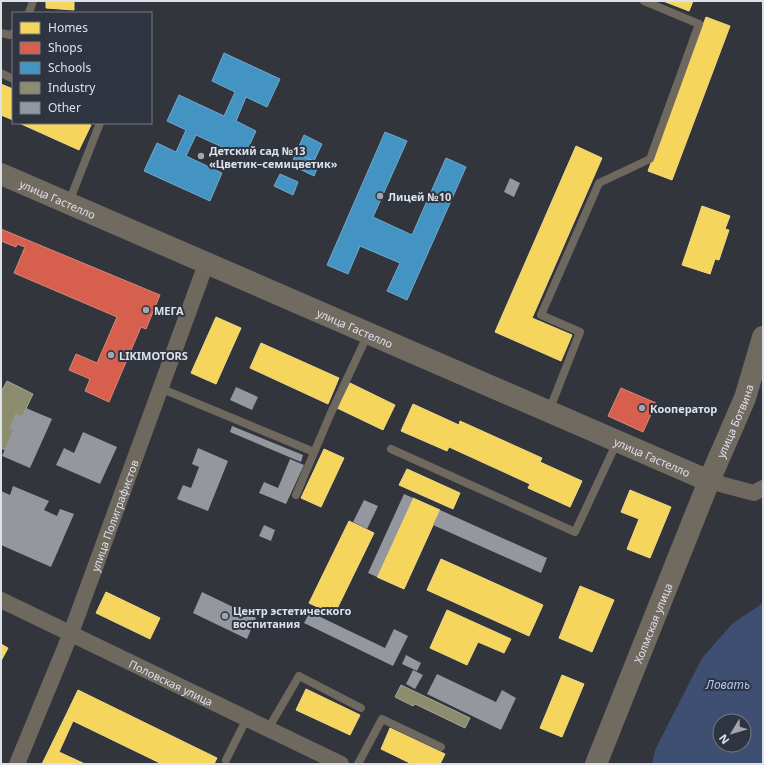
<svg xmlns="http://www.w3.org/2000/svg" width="764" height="765" font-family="'Noto Sans',sans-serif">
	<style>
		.water { fill: #3e4f72; fill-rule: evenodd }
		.homes { fill: #f6d55c; stroke: #eed986 }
		.shops { fill: #d6604d; stroke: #d8877c }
		.schools { fill: #4393c3; stroke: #71aace }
		.industry { fill: #8c8c6e; stroke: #a4a693 }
		.building { fill: #94979e }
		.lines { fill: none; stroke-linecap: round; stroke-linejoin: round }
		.service { stroke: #6e685f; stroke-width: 8 }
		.minor { stroke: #6e685f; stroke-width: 16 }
		.secondary { stroke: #706a61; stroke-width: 22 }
		.poi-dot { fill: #a1a5ac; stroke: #2e3440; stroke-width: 1.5 }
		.labels { text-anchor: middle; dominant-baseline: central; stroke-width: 4; stroke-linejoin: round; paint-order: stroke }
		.poi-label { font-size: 11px; font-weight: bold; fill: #dde1e9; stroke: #2e3440; text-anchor: start }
		.street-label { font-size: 11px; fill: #dde1e9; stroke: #2e3440 }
		.water-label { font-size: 12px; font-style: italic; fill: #adc7f9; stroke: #2e3440 }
	</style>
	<rect width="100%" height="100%" fill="#32353c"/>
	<path class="water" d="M763,603V764H652L655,750L702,658L733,623ZM720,721H744V745H720Z"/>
	<path class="homes" d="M46,1H74V10L46,8Z
		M663,1H693L689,11Z
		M706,17L730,26L672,180L648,171Z
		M1,84L13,89V120L1,115Z
		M19,123H87L91,125L79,150Z
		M576,146L602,158L532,318L572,335L561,361L495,332Z
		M702,206L730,216L725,229L729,230L719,260L715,259L710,274L682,265Z
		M216,317L241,328L216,384L191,373Z
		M261,343L339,378L328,404L250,368Z
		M350,383L395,405L383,430L337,408Z
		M413,404L459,425L460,421L542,458L540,462L582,481L570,507L528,488L530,484L449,447L447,451L401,431Z
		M324,449L344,458L321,507L301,498Z
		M407,469L460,493L453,509L399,485Z
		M630,490L671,507L650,558L627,549L639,519L621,512Z
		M413,498L440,510L404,589L377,577Z
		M349,521L374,533L334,615L309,603Z
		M441,559L543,605L529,636L427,590Z
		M580,586L614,600L592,652L559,638Z
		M106,592L160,618L150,639L96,613Z
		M447,610L511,639L504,653L478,642L467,665L430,648Z
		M1,644L8,648L1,661Z
		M562,675L584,684L562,737L540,728Z
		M306,689L360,715L350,735L296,710Z
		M78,690L217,758L214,764H162L65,717Z
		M65,717L73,721L59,752L85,764H42Z
		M390,728L445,754L440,764H412L381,749Z"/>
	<path class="shops" d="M1,229L160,295L146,329L141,327L109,402L85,391L90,379L69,370L76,354L97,363L117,317L14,273L25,247L17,244L16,247L1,241Z
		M621,388L656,403L643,432L608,416Z"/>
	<path class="schools" d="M224,53L280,79L267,107L246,97L236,121L256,131L244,157L196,135L186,156L222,173L210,201L144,171L157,143L176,152L186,130L167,121L179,95L224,116L235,92L212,81Z
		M385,132L407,141L373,217L412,235L446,158L466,167L407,300L387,291L400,263L360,246L348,274L327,265Z
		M304,135L322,144L314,161L296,153Z
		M296,153L319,164L314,176L291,165Z
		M280,174L298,182L293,195L274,186Z"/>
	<path class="industry" d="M7,381L33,394L22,417L16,414L10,428L14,429L5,450L1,448V392Z
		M401,685L470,718L465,728L415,704L413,706L395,697Z"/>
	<path class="building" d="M510,178L520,183L514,197L504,192Z
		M236,387L258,397L252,410L230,400Z
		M26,408L52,419L30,468L2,456L14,429L10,428L16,414L22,417Z
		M232,426L303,455L301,462L230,432Z
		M83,432L117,447L100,484L56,465L64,448L74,453Z
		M198,448L228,461L208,511L177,499L183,485L191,488L199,467L192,464Z
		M290,459L304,465L286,504L259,493L264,482L278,488Z
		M13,486L49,501L44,510L57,516L60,509L74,514L51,567L1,545V491L10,495Z
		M404,494L413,498L377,577L368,573Z
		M364,500L378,506L367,529L353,522Z
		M440,510L547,558L541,573L433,525Z
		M264,525L275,530L271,541L259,536Z
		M202,592L256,618L247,639L193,613Z
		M310,612L385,648L394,629L408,636L393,666L304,623Z
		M406,655L421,663L417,671L402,664Z
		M413,670L423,675L415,689L406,684Z
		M437,674L496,702L502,690L516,698L501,730L427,694Z"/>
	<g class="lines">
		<path class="service" d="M29,13L33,1
			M1,33L10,35L13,33
			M1,73L13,79
			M69,202L100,123
			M160,388L314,452
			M549,411L580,332L541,315L599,183L650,159L699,24L644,1
			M391,449L575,532L617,442
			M296,495L330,415L368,334
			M268,729L299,676L361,708
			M226,760L247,718
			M358,764L382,719L441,747"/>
		<g class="minor">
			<path d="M709,481L754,493L763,488"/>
			<path id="s1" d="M1,600L341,764"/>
			<path id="s2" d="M17,764L71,633L206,264"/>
		</g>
		<g class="secondary">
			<path id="s3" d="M1,174L709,481"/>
			<path id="s4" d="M596,764L709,481L745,398L763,337"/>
		</g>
	</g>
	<g class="poi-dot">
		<circle cx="201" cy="156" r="4"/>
		<circle cx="380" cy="196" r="4"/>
		<circle cx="146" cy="310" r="4"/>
		<circle cx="111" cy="355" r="4"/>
		<circle cx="642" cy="408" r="4"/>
		<circle cx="225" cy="616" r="4"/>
	</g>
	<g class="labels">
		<g class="poi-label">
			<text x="209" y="150">Детский сад №13<tspan x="209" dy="13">«Цветик–семицветик»</tspan></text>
			<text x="388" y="196">Лицей №10</text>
			<text x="154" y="310">МЕГА</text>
			<text x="119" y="355">LIKIMOTORS</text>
			<text x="650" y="408">Кооператор</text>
			<text x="233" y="610">Центр эстетического<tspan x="233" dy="13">воспитания</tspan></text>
		</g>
		<g class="street-label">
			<text stroke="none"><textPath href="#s3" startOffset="62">улица Гастелло</textPath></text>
			<text stroke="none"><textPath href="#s3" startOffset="386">улица Гастелло</textPath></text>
			<text stroke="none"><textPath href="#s4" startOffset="370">улица Ботвина</textPath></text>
			<text stroke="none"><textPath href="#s3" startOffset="710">улица Гастелло</textPath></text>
			<text stroke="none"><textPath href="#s2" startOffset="267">улица Полиграфистов</textPath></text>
			<text stroke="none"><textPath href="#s4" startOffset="152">Холмская улица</textPath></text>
			<text stroke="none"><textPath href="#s1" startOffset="189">Половская улица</textPath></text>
		</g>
		<g class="water-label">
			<text x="728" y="684">Ловать</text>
		</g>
	</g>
	<rect width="764" height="765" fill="none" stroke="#dde1e9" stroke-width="4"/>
	<rect x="12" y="12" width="140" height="112" fill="#2e3440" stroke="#747984"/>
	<rect x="20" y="22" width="20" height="12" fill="#f6d55c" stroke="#747984"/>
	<text x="48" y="32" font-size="12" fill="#dde1e9">Homes</text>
	<rect x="20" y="42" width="20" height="12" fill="#d6604d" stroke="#747984"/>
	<text x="48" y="52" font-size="12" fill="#dde1e9">Shops</text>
	<rect x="20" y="62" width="20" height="12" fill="#4393c3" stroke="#747984"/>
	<text x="48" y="72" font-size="12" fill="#dde1e9">Schools</text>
	<rect x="20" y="82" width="20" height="12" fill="#8c8c6e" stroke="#747984"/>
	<text x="48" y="92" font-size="12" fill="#dde1e9">Industry</text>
	<rect x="20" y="102" width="20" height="12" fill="#94979e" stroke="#747984"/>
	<text x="48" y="112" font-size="12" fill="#dde1e9">Other</text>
	<g transform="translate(732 733) rotate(232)"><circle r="19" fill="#2e3440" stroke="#747984"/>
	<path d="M0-3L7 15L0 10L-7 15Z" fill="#a1a5ac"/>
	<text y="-6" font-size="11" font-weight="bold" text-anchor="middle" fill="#dde1e9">N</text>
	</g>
</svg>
